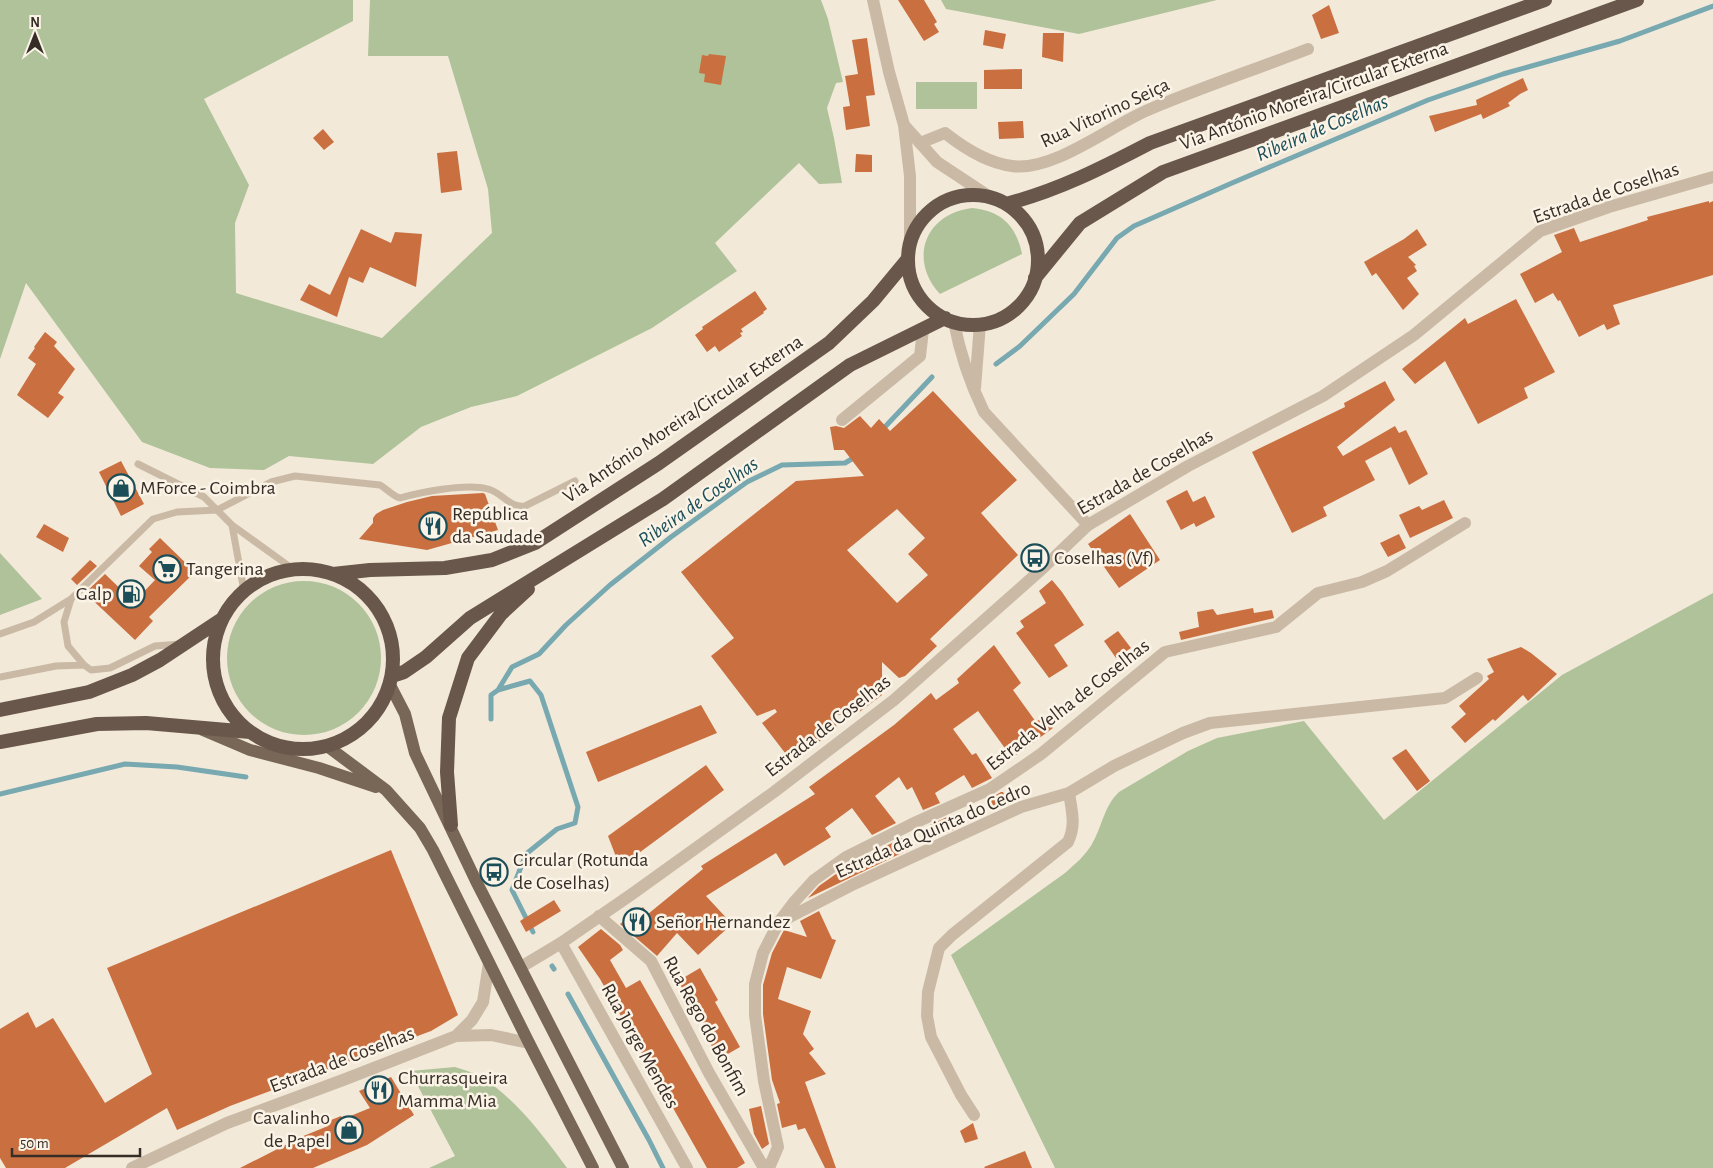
<svg xmlns="http://www.w3.org/2000/svg" width="1713" height="1168" font-family="'Alegreya Sans',sans-serif">
	<style>
		.green { fill: #b0c299 }
		.lines { fill: none; stroke-linecap: round; stroke-linejoin: round }
		.stream { stroke: #78a8b0; stroke-width: 5 }
		.building { fill: #ca6f40; fill-rule: evenodd }
		.service { stroke: #cabaa5; stroke-width: 7 }
		.minor { stroke: #cabaa5; stroke-width: 12 }
		.tertiary { stroke: #cabaa5; stroke-width: 12 }
		.primary { stroke: #786657; stroke-width: 12 }
		.trunk { stroke: #68574a; stroke-width: 14 }
		.labels { text-anchor: middle; dominant-baseline: central; stroke-width: 5; stroke-linejoin: round; paint-order: stroke }
		.street-label { font-size: 20px; fill: #362d27; stroke: #faf3e6 }
		.poi-label { font-size: 20px; fill: #362d27; stroke: #faf3e6; text-anchor: start }
		.water-label { font-size: 21px; font-style: italic; fill: #1b4e59; stroke: #faf3e6 }
	</style>
	<rect width="100%" height="100%" fill="#f2e9d9"/>
	<path class="green" d="M0,0H353V21L204,99L249,185L235,223L236,293L382,338L492,233L488,189L448,56H368L370,0H821L828,19L843,82L836,83L827,108L834,138L842,183L819,184L799,163L715,243L737,271L652,328L517,396L471,407L421,427L373,464L289,456L264,470L210,468L142,442L26,283L0,359Z
		M941,0H1217L1079,34L946,9Z
		M916,82H977V109H916Z
		M972,208C1001,211 1016,225 1022,254L940,294C908,259 925,214 972,208Z
		M0,553L42,599L0,615Z
		M227 658a77 77 0 1 1 154 0a77 77 0 1 1-154 0Z
		M1713,593V1168H1055L951,955L1065,873C1075,864 1085,856 1092,844C1102,827 1104,806 1119,792L1188,751L1217,738L1304,721L1384,820L1562,675Z
		M455,1067C463,1070 473,1072 480,1076C516,1099 542,1134 567,1168H429L455,1156L410,1071Z"/>
	<g class="lines">
		<path class="stream" d="M996,364L1020,346L1074,294L1117,238L1134,226L1232,183L1428,100L1503,74L1620,41L1713,6
			M882,430L932,377
			M498,690L512,667L539,654L566,625L610,585L671,537L747,482L782,465L845,463L855,457
			M491,719V695L498,690L530,681L541,695L578,807L575,823L557,829L526,854L512,890L533,932
			M0,794L125,764L177,767L246,777
			M552,966L554,969
			M568,994L649,1140L663,1168"/>
	</g>
	<path class="building" d="M898,0H924L937,22L934,24L939,32L924,41Z
		M1329,5L1339,33L1321,39L1312,15Z
		M985,30L1006,34L1003,49L983,45Z
		M1043,33H1064L1063,62L1042,57Z
		M867,38L875,95L866,96L870,126L846,130L843,107L850,106L845,76L858,74L852,40Z
		M709,54L726,56L721,85L704,82L705,74L699,73L702,55L708,56Z
		M1022,69V89H984V70Z
		M1523,78L1528,90L1520,94L1508,103L1510,106L1483,119L1481,114L1435,132L1429,116L1477,105L1476,100Z
		M1023,121L1024,138L999,139L998,122Z
		M323,129L334,142L324,150L313,138Z
		M457,151L462,190L441,193L437,153Z
		M856,154L872,155V172H855Z
		M1709,201V203L1713,201V275L1613,305L1620,324L1607,330L1604,324L1579,337L1560,300L1558,301L1553,293L1535,303L1520,274L1562,252L1554,235L1574,228L1580,242L1648,220L1647,217Z
		M361,229L391,243L395,232L422,234L416,287L370,267L363,283L349,277L337,317L300,300L309,284L330,295Z
		M1417,229L1427,245L1408,257L1416,265L1414,266L1417,271L1407,278L1419,294L1403,310L1376,273L1372,276L1364,262L1404,239Z
		M755,291L767,309L763,312L764,313L741,329L743,332L740,333L742,336L719,352L715,346L707,352L695,335L703,329L702,327Z
		M1516,299L1555,372L1524,388L1528,398L1478,424L1445,361L1415,384L1402,369L1465,318L1468,324Z
		M45,332L57,342L54,346L75,369L58,393L64,397L48,418L17,395L36,364L28,358L35,348L34,347Z
		M1385,381L1395,400L1337,447L1343,456L1395,426L1399,433L1406,430L1428,474L1409,485L1391,447L1365,461L1375,480L1323,507L1327,516L1292,533L1252,452L1345,407L1344,403Z
		M933,391L1017,480L981,513L1018,555L930,639L937,646L905,676L899,678L882,662V695L858,713L837,715L836,729L792,762L762,723L777,712L775,709L757,716L711,656L734,638L681,572L796,481L864,476L844,450H834L830,427L836,426L844,428L860,416L871,428L879,419L890,431ZM897,509L925,538L908,554L928,575L897,603L847,550Z
		M121,461L144,504L121,516L99,472Z
		M1187,490L1193,502L1205,496L1215,517L1196,527L1194,523L1181,530L1166,501Z
		M483,493L485,494L498,530L427,550L359,539L373,523V518L376,514L383,510L407,502L432,496Z
		M1444,500L1453,518L1410,538L1399,515L1419,506L1422,510Z
		M1130,514L1160,560L1119,588L1088,544Z
		M44,524L69,538L63,552L36,537Z
		M1399,534L1406,548L1388,557L1380,543Z
		M160,538L195,572L149,617L153,621L135,640L85,593L105,574L134,602L155,580L139,566L152,552L149,549Z
		M90,560L97,566L77,585L71,579Z
		M1052,580L1062,592L1084,625L1054,645L1068,666L1049,678L1016,633L1024,627L1020,621L1046,603L1039,591Z
		M1253,608L1254,613L1272,610L1274,618L1181,640L1179,632L1199,627L1197,612L1213,609L1217,615Z
		M1118,631L1131,648L1116,658L1104,641Z
		M994,645L1021,683L1013,690L1036,722L1044,716L1053,728L1012,758L978,711L953,729L972,755L976,753L992,778L972,788L964,775L935,793L940,803L923,810L912,787L907,790L899,777L875,796L896,823L872,835L852,808L825,828L831,837L784,866L776,853L706,896L732,924L698,955L677,933L657,956L620,924L643,907L648,914L703,869L701,866L815,794L809,787L894,725L931,693L936,700L959,683L957,679Z
		M1521,647L1531,653L1557,674L1528,701L1523,695L1495,721L1493,719L1465,743L1451,727L1466,714L1459,706L1489,679L1487,676L1494,672L1487,659Z
		M701,705L717,733L598,782L586,752Z
		M1406,749L1430,781L1417,791L1392,758Z
		M706,765L724,790L620,867L608,836Z
		M1001,792H1003L1009,804L995,810L989,799Z
		M947,817L953,830L936,837L930,825Z
		M902,838L908,850L808,898L819,886L850,864Z
		M391,850L458,1015L431,1031L230,1106L177,1130L167,1108L65,1168H6L0,1158V1029L28,1012L36,1028L53,1018L105,1103L152,1074L107,968Z
		M554,900L561,911L526,932L520,921Z
		M819,911L832,939L836,940L821,979L787,967L778,999L811,1011L803,1034L814,1049L809,1053L826,1074L805,1082L836,1168H825L805,1128L798,1130L796,1124L782,1128L777,1104L780,1103L772,1080L763,1014V985L772,953L784,930L807,937L800,921Z
		M601,929L620,945L623,950L610,960L626,988L640,980L745,1163L737,1168H707L600,979L578,947Z
		M700,968L718,1000L715,1002L740,1047L719,1059L701,1027L704,1025L678,981Z
		M391,1077L414,1115L367,1145L313,1168H240L301,1137L328,1126L326,1122L341,1116L343,1119L370,1108L359,1091Z
		M761,1106L769,1144L762,1149L754,1134L749,1109Z
		M973,1123L978,1139L965,1143L960,1131Z
		M1025,1151L1032,1168H985L984,1167Z"/>
	<g class="lines">
		<path class="service" d="M138,464L204,497L232,525L293,569
			M232,525L244,591
			M71,599L64,622L68,646L84,665L91,670L110,668L155,646L180,644
			M0,634L34,622L71,599L153,519L177,512L217,510L271,482L295,476L380,485C387,489 393,496 400,498C421,492 467,483 488,489C503,493 509,508 525,506L575,481
			M0,677L56,666L84,665"/>
		<path class="minor" d="M920,143L945,133C964,148 987,163 1012,166C1053,172 1110,126 1148,110C1200,88 1254,70 1308,49
			M954,322C960,354 970,383 984,412L1088,525
			M975,388L980,324
			M842,420L920,356L923,330
			M599,916L651,961L709,1073L764,1168
			M782,921L854,884L1021,807L1069,793L1114,766L1183,733L1210,723L1445,698L1477,678
			M561,943L687,1168
			M456,1036L472,1020L483,1002L489,963
			M974,1115L961,1095L931,1037L927,1016L928,992L939,948L952,935L1068,842C1076,825 1072,812 1069,793
			M132,1168L227,1123L343,1080L456,1036L491,1035L529,1043
			M769,1168L778,1147L764,1081L755,1015V984L763,953L779,922L795,901L814,880L846,857L912,824L990,789L1041,754L1165,652L1276,627L1318,593L1362,582L1387,571L1465,523"/>
		<path class="tertiary" d="M873,0L889,72L904,125L910,176V242
			M904,125L937,162L990,197
			M521,967L561,943L632,894L774,792L894,700L1043,568L1088,525L1188,466L1323,396L1414,335L1540,231L1609,207L1713,177"/>
		<path class="primary" d="M390,685L405,714L415,753L476,881L623,1168
			M203,730L250,750L319,768L376,787
			M327,746L386,790L420,828L433,850L529,1043L593,1168"/>
		<path class="trunk" d="M908 260a65 65 0 1 1 130 0a65 65 0 1 1-130 0Z
			M1006,204C1059,190 1102,168 1150,143L1545,0
			M1035,278L1080,223L1163,172L1637,0
			M213 659a90 90 0 1 1 180 0a90 90 0 1 1-180 0Z
			M333,574L370,570L445,568L492,560L535,543L659,463L829,343L873,301L907,260
			M392,676L404,672L426,657L470,618L663,499L850,365L945,318
			M0,710L89,692L132,675L160,660L222,619
			M0,742L97,724L146,723L250,732
			M451,825L447,772L449,718L468,658L501,614L528,589"/>
	</g>
	<defs>
		<g id="shop-ring" transform="scale(1.4375)"><circle r="9.5" fill="#faf3e6" stroke="#1b4e59" stroke-width="1.5"/><path d="M-5-2.5h2.3a2.7 3.5 0 0 1 5.4 0H5L5.5 6h-11ZM-1.5-2.5h3a1.5 2.3 0 0 0-3 0Z" fill="#1b4e59"/></g>
		<g id="restaurant-ring" transform="scale(1.4375)"><circle r="9.5" fill="#faf3e6" stroke="#1b4e59" stroke-width="1.5"/><path d="M-5-6h1v4h1v-4h1v4h1v-4h1v5L-1.5 .5V6h-2V.5L-5-1ZM5-6V6H3V1.5H1.5Q1.5-4 5-6Z" fill="#1b4e59"/></g>
		<g id="bus-ring" transform="scale(1.4375)"><circle r="9.5" fill="#faf3e6" stroke="#1b4e59" stroke-width="1.5"/><path d="M-5-6H5V4H4V6H2V4H-2V6H-4V4H-5ZM-3.5-4V0h7V-4ZM-3.5 1.2v1.5H-2V1.2ZM2 1.2v1.5H3.5V1.2Z" fill="#1b4e59"/></g>
		<g id="supermarket-ring" transform="scale(1.4375)"><circle r="9.5" fill="#faf3e6" stroke="#1b4e59" stroke-width="1.5"/><path d="M-6-5.5h2.5l.6 2H6L4.5 2H-2.5L-4.4-4H-6ZM-1.5 3.2a1.3 1.3 0 1 0 .1 0ZM3 3.2a1.3 1.3 0 1 0 .1 0Z" fill="#1b4e59"/></g>
		<g id="fuel-ring" transform="scale(1.4375)"><circle r="9.5" fill="#faf3e6" stroke="#1b4e59" stroke-width="1.5"/><path d="M-5.5-6h7V0h2V4h1.3V-2.5L3-4.5l.8-.8L6-3V5H2.5V1h-1V6h-7ZM-4.2-4.7v3.2H.2V-4.7Z" fill="#1b4e59"/></g>
	</defs>
	<g fill-rule="evenodd">
		<use href="#shop-ring" x="121" y="488"/>
		<use href="#restaurant-ring" x="433" y="526"/>
		<use href="#bus-ring" x="1035" y="558"/>
		<use href="#supermarket-ring" x="167" y="569"/>
		<use href="#fuel-ring" x="131" y="594"/>
		<use href="#bus-ring" x="494" y="872"/>
		<use href="#restaurant-ring" x="637" y="922"/>
		<use href="#restaurant-ring" x="379" y="1090"/>
		<use href="#shop-ring" x="349" y="1130"/>
	</g>
	<g class="labels">
		<g class="street-label">
			<text transform="translate(1314 96) rotate(-20)">Via António Moreira/Circular Externa</text>
			<text transform="translate(1105 113) rotate(-25)">Rua Vitorino Seiça</text>
			<text transform="translate(1606 193) rotate(-19)">Estrada de Coselhas</text>
			<text transform="translate(683 419) rotate(-34)">Via António Moreira/Circular Externa</text>
			<text transform="translate(1145 472) rotate(-30)">Estrada de Coselhas</text>
			<text transform="translate(1068 705) rotate(-38)">Estrada Velha de Coselhas</text>
			<text transform="translate(828 726) rotate(-38)">Estrada de Coselhas</text>
			<text transform="translate(933 830) rotate(-24)">Estrada da Quinta do Cedro</text>
			<text transform="translate(706 1026) rotate(61)">Rua Rego do Bonfim</text>
			<text transform="translate(640 1046) rotate(61)">Rua Jorge Mendes</text>
			<text transform="translate(342 1060) rotate(-21)">Estrada de Coselhas</text>
		</g>
		<g class="poi-label">
			<text x="140" y="488">MForce - Coimbra</text>
			<text x="452" y="514">República<tspan x="452" dy="23">da Saudade</tspan></text>
			<text x="1054" y="558">Coselhas (Vf)</text>
			<text x="186" y="569">Tangerina</text>
			<text x="112" y="594" text-anchor="end">Galp</text>
			<text x="513" y="860">Circular (Rotunda<tspan x="513" dy="23">de Coselhas)</tspan></text>
			<text x="656" y="922">Señor Hernandez</text>
			<text x="398" y="1078">Churrasqueira<tspan x="398" dy="23">Mamma Mia</tspan></text>
			<text x="330" y="1118" text-anchor="end">Cavalinho<tspan x="330" dy="23">de Papel</tspan></text>
		</g>
		<g class="water-label">
			<text transform="translate(1322 128) rotate(-23)">Ribeira de Coselhas</text>
			<text transform="translate(698 502) rotate(-35)">Ribeira de Coselhas</text>
		</g>
	</g>
	<g transform="translate(35 35)" stroke="#faf3e6" stroke-width="4" paint-order="stroke">
	<path d="M0-4L9 19L0 12L-9 19Z" fill="#362d27"/>
	<text y="-8" font-size="14" font-weight="bold" text-anchor="middle" fill="#362d27">N</text>
	</g>
	<path d="M12 1148v8h128v-8" fill="none" stroke="#362d27" stroke-width="2.5"/>
	<text x="20" y="1148" font-size="15" fill="#362d27" stroke="#faf3e6" stroke-width="4" paint-order="stroke">50 m</text>
</svg>
